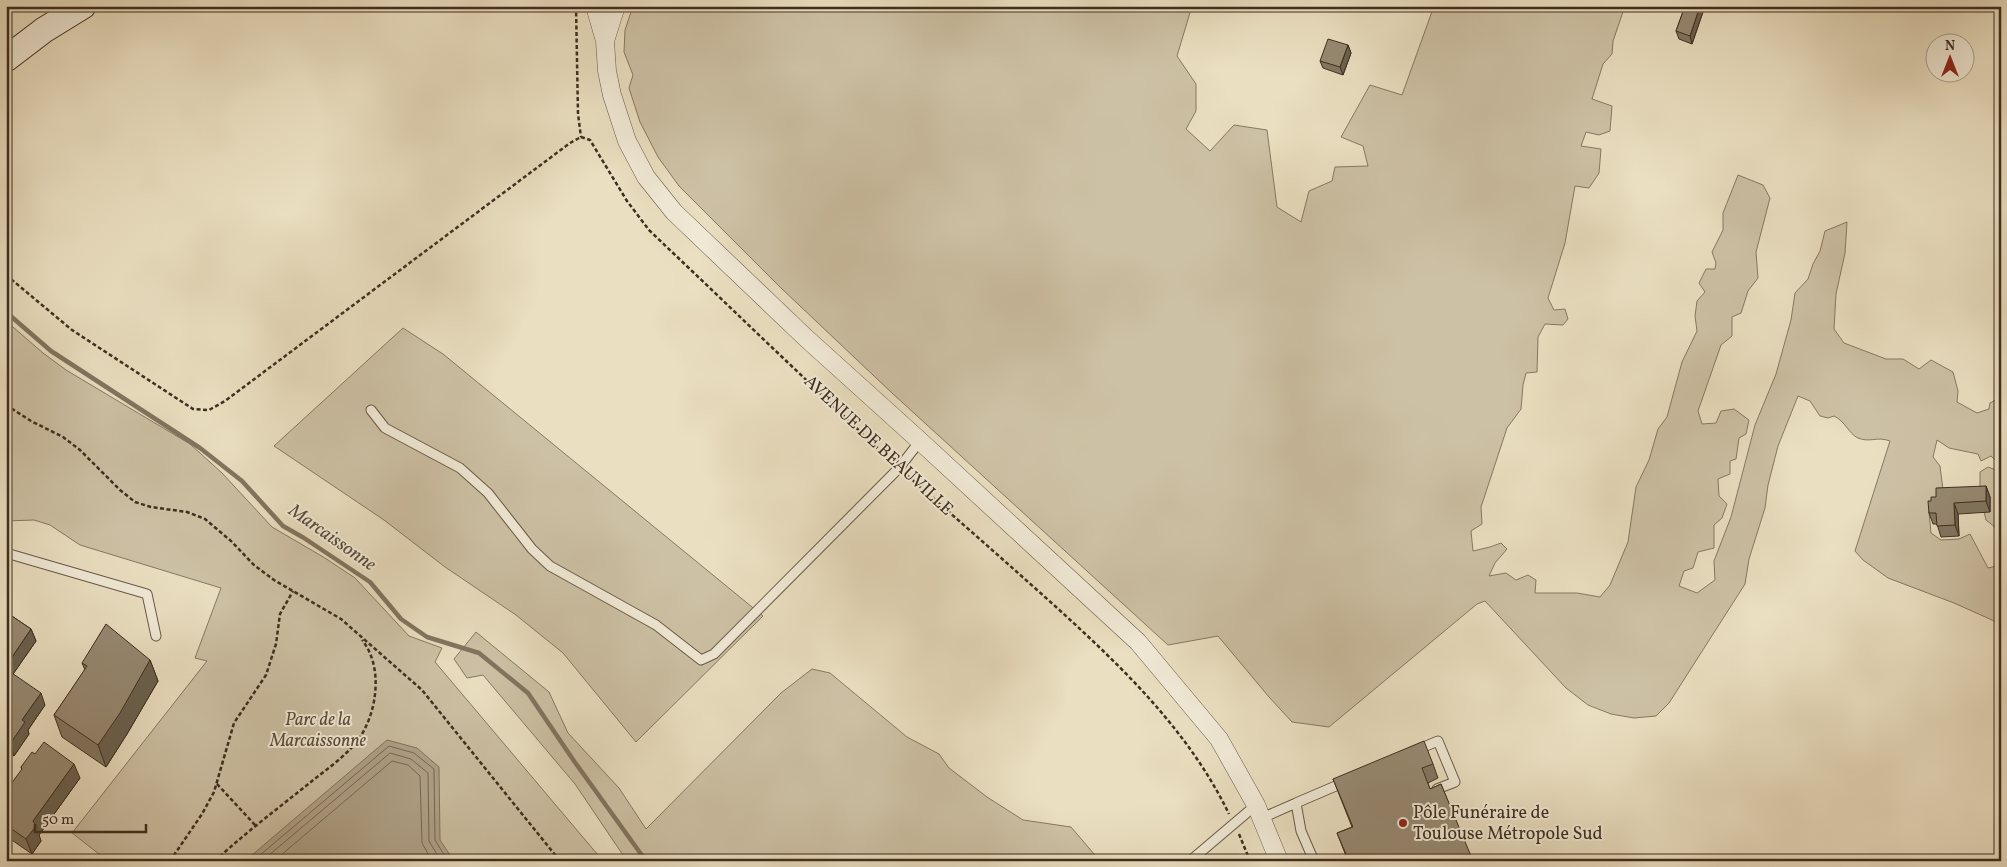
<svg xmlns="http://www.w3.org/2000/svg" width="2007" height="867" font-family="Vollkorn,serif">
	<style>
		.green { fill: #cdc1a5; stroke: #867862 }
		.water { fill: #b0a38a; stroke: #82745f }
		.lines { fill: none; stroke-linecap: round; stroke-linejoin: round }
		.shore { stroke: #776854; stroke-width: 1 }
		.stream { stroke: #82745f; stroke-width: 4.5 }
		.lane-casing { stroke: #695a48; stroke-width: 11 }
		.street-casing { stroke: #695a48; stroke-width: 19 }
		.secondary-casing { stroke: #3e2e1f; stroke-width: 27 }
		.path { stroke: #3e2e1f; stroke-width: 2.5; stroke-dasharray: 4 2.5; stroke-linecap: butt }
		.lane { stroke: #f1ead7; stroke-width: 9 }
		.street { stroke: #f1ead7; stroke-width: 18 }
		.secondary { stroke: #f1ead7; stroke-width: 25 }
		.wall { fill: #827763; stroke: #3e2e1f }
		.shaded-wall { fill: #6a6150; stroke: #3e2e1f }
		.building { fill: #978a73; stroke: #3e2e1f }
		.poi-dot { fill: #8f2418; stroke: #f1ead7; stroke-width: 2 }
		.labels { text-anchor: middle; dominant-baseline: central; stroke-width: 4; stroke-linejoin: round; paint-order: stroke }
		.street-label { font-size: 18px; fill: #3e2e1f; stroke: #f1ead7 }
		.park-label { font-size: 18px; font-style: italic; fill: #5b4b3a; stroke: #f1ead7 }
		.poi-label { font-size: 18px; fill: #3e2e1f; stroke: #f1ead7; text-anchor: start }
		.water-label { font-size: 19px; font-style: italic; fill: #5a4b3a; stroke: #f1ead7 }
	</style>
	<rect width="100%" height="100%" fill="#eadfc1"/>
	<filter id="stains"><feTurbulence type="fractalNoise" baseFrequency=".004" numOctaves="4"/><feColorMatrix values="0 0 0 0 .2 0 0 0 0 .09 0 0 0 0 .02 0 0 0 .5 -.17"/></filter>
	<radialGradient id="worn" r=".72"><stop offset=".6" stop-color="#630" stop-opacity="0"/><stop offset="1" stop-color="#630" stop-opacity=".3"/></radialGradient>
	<path class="green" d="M633,6H1192L1177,56L1196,84V111L1186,129L1210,151L1234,125L1267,130L1277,207L1301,222L1309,191L1332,181L1335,167L1368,166L1363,146L1341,137L1370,85L1402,95L1434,6H1625L1613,41L1612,54L1603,64L1592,99L1612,106L1610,131L1599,135L1586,132L1581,146L1601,149L1599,173L1589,188L1575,186L1565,243L1548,298L1554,310L1565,309L1568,319L1563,325L1545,324L1538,337L1537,372L1526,373L1523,385L1521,409L1507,428L1481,507L1482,524L1471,531L1473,551L1490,547L1501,543L1507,549L1495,563L1489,576L1506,573L1516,580L1528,575L1536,580L1535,593H1577L1600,597L1610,585L1628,542L1636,487L1649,460L1658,429L1667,417L1682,362L1697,331L1695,316L1697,301L1705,292L1699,283L1706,269H1715L1716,263L1712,252L1723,230V213L1738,175L1763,185L1770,198L1756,252L1758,278L1748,291L1741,313L1732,317V336L1721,345L1698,411L1702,424L1716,423L1721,411L1734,409L1749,420L1746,434L1739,438L1736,459L1730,461V474L1718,479L1719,496L1727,504L1722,518L1714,525V548L1698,552L1693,568L1684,571L1679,586L1697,593L1715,580L1714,561L1731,517L1755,425L1776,374L1791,320L1795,293L1808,279L1813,264L1820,251L1825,231L1847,222L1845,253L1836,294L1834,329L1844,343L1886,359H1903L1919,369L1931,360L1953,372L1958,391L1957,402L1977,413L1989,409L1990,403L2001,397V466L1991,456L1981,461L1978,454L1949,448L1937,440L1933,457L1940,466L1943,490L1929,512L1931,533L1941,540L1959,539L1970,534L1988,568L2001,565V624L1954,603L1888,578L1863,560L1855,551L1890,441C1877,436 1870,443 1858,438C1849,434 1845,421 1834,416L1828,418L1820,416L1810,401L1798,396L1778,446L1768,485L1765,508L1749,559L1745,584L1669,703L1656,716L1634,718L1611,714L1588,705L1566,688L1485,601L1477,604L1329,727L1292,722L1269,697L1218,636L1168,645L892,393L781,288L679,186L658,157L640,122L629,88L633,75L624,52L625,30Z
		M6,321L43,353L66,370L190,444L222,473L272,527L325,558L355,578L409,636L442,648L435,662L603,861H108L72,833L207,661L195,658L221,588L80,545L50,525L34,520L6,521V443L8,440L6,439Z
		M403,328L443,354L763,616L636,742L563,653L516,615L445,567L384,520L274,446Z
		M1988,467L1996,470L2001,482V532L1986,520L1980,495V472Z
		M476,632L549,692L568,733L619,788L646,829L781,693L812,669L830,673L907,737L939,754L949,768L987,797L1023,820L1071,827L1100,861H627L575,784L483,675L467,678L454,659Z"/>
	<path class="water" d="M387,740L417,748L439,767L440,840L454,861H245Z"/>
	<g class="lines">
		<path class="shore" d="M253,861L389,746L414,753L434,769L435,840L448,861
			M262,861L390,753L411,759L428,773L429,841L441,861
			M274,861L392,761L408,765L420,776L422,843L432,861"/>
		<path class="stream" d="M6,312L51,351L200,448L242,481L283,526L304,538L370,582L401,619L427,637L479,653L528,693L574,761L646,861"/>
		<g class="lane-casing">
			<path id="lane" d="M371,410L385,428L460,468L488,493L532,549L550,566L656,625L701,660L714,654L899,468L920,441
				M6,553L147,594L156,636
				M1414,751L1438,741L1455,782L1437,789
				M1296,803L1345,782
				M1262,818L1296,803L1301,831L1314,861
				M1190,861L1256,805"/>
		</g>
		<g class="street-casing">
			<path id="street" d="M595,6L605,41L607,71L612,95L627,141L646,177L674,212L806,338L920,441L1138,642L1219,739L1256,805L1279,861
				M605,41L616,6"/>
		</g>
		<g class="secondary-casing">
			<path id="secondary" d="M6,59L44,30L83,6"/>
		</g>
		<path class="path" d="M576,6L578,114L581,137
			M581,137L590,140L627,201L649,230L890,460
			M6,275L72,330L193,409L209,410L225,401L570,143L581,137
			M6,405L31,421L63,437L80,450L120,490L135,502L151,507L187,512L205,519L231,541L254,565L274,580L341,619L422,690L560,861
			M908,476C957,519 1006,562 1055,606C1122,667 1189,731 1229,814
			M217,784L256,826
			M1239,834L1250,861
			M170,861L202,814L214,792L234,723L266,675L276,644L280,614L293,591
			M215,861C246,832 280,807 312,781C327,769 346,756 358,740C377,714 384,667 362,640"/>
		<use href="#lane" class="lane"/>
		<use href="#street" class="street"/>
		<use href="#secondary" class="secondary"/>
	</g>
	<path class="wall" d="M1348,6H1360L1358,10Z
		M1685,6H1705L1692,44L1679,39L1676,31Z
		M1348,45L1351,53L1343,75L1323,68L1320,61Z
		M1986,486L1990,497V512L1958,514L1959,536L1941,537L1937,524H1933L1929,513L1931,501L1936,497Z
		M6,612L31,629L36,641L13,674L45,705L28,730L29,734L14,756L11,754L6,761Z
		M150,660L158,681L127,734L106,767L62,737L54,715L85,670L82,663Z
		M35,754L80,778L39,835L41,841L32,854L6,836V794L9,790L8,788L22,770L21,767Z
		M1433,764L1438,778L1428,783L1430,789L1441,784L1472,861H1348L1337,833L1352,827L1333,779Z"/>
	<path class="shaded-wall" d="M1700,6H1705L1692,44L1690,36Z
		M1348,45L1351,53L1343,75L1340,67Z
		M1986,486L1990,497V512L1986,501Z
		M1954,503L1958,514L1959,536L1955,525Z
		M31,629L36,641L9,680L6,672V666Z
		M150,660L158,681L127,734L106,767L98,745Z
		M41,693L45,705L28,730L29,734L14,756L10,744L22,720Z
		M7,742L11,754L6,761V743Z
		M74,764L80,778L39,835L41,841L32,854L26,839L33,821Z"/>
	<path class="building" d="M1685,6H1700L1690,36L1676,31Z
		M1328,39L1348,45L1340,67L1320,61Z
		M1986,486V501L1954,503L1955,525L1937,526L1936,513H1929L1928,501H1931V497H1936V488Z
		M6,612L31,629L6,666Z
		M106,624L150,660L120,713L98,745L54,715L87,666L82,663Z
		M6,669L41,693L22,720L25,722L10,744L7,742L6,743Z
		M1424,741L1433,764L1422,768L1430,789L1441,784L1471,856L1460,861H1349L1337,833L1353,827L1333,779Z
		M44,742L74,764L33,821L36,826L26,839L6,825V794L10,789L8,788L22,769L21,767L32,752L35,754Z"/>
	<circle class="poi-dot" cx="1403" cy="823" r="5"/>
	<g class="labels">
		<g class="street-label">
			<text transform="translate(878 446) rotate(43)">AVENUE DE BEAUVILLE</text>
		</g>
		<g class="park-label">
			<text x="318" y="720">Parc de la<tspan x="318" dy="21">Marcaissonne</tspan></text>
		</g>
		<g class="poi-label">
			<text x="1413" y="813">Pôle Funéraire de<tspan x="1413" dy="21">Toulouse Métropole Sud</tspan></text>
		</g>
		<g class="water-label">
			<text transform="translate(332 538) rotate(35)">Marcaissonne</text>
		</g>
	</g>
	<rect width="2007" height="867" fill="none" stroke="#eadfc1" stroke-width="25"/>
	<rect x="8" y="8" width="1992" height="852" fill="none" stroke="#3e2e1f" stroke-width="2.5"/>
	<rect x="12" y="12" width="1982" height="842" fill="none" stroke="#3e2e1f"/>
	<g transform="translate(1950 58)"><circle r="24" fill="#f1ead7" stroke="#a99f8d"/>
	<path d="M0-4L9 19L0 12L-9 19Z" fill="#8f2418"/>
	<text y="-8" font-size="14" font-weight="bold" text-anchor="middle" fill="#3e2e1f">N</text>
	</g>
	<path d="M35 824v8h111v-8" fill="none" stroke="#3e2e1f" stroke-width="2.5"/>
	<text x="42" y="824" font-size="15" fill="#3e2e1f" stroke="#f1ead7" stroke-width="4" paint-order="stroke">50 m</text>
	<rect width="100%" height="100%" filter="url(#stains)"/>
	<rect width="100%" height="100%" fill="url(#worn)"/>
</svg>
